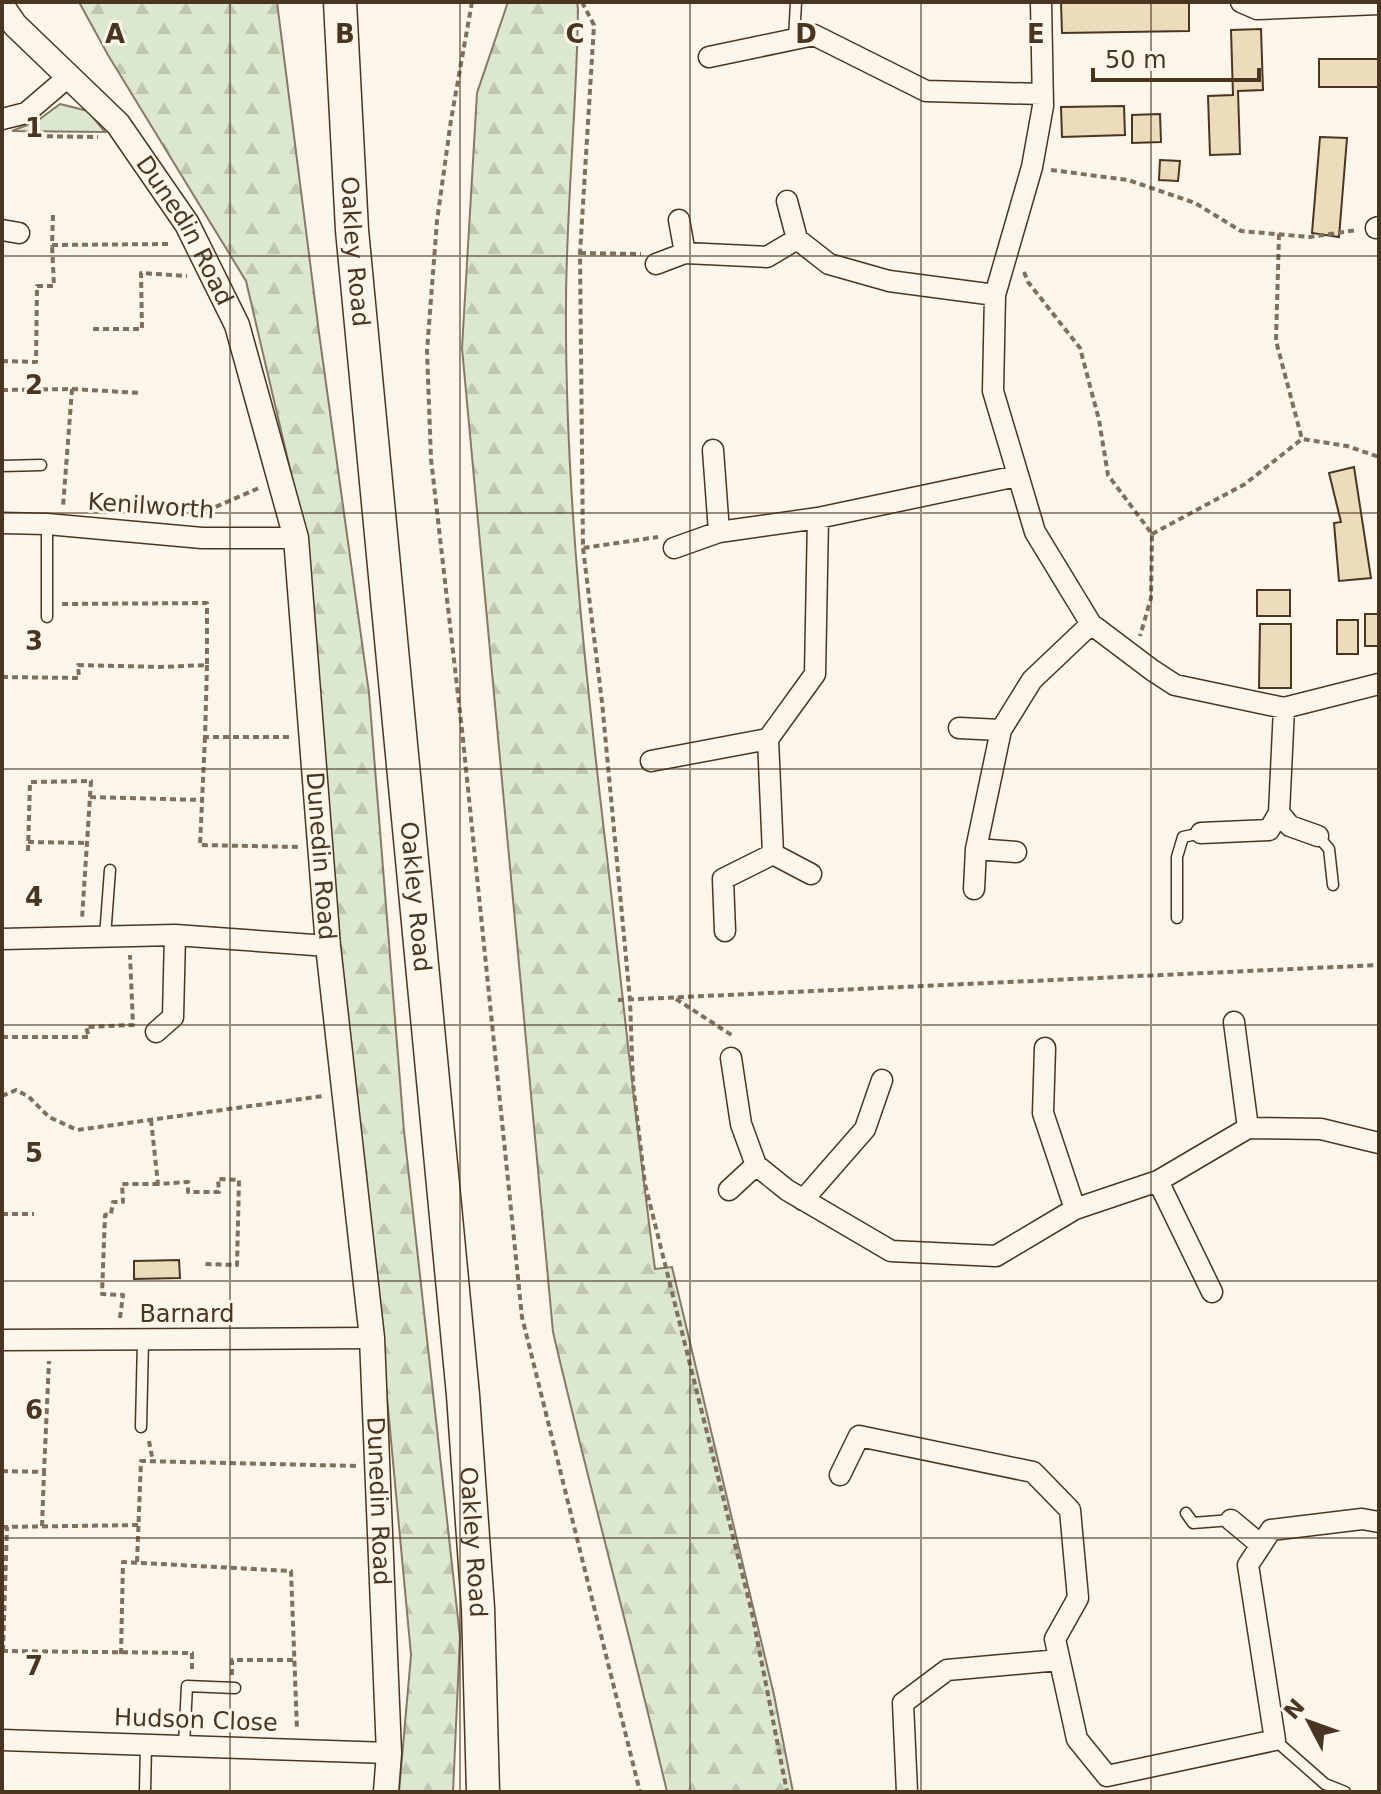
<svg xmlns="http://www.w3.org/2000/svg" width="1381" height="1794" font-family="'DejaVu Sans',sans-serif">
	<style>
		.grass { fill: #dce7d0; stroke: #887966; stroke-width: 2 }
		.forest { fill: url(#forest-firs); stroke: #887966; stroke-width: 2 }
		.building { fill: #ecdcbc; stroke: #4a3520; stroke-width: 2 }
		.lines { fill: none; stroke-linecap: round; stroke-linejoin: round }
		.service-casing { stroke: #4a3520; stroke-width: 13 }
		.minor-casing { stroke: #4a3520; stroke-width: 23 }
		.tertiary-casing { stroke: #4a3520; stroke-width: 27 }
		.primary-casing { stroke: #4a3520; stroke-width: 35 }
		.path { stroke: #7f6f5c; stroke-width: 4; stroke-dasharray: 6 4; stroke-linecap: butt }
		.service { stroke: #fbf6e9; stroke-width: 10 }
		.minor { stroke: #fbf6e9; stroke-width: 20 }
		.tertiary { stroke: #fbf6e9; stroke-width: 24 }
		.primary { stroke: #fbf6e9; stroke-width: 32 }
		.grid { fill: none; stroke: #4a3520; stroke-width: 2; stroke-opacity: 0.55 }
		.labels { text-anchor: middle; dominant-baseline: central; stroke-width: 6; stroke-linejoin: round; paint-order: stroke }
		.street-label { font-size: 24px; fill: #4a3520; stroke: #fbf6e9 }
		.grid-label { font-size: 26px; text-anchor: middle; font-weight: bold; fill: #4a3520; stroke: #fbf6e9; stroke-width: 6; stroke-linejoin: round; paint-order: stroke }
	</style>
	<defs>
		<pattern id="forest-firs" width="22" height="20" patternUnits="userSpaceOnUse" patternTransform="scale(2)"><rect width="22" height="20" fill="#dce7d0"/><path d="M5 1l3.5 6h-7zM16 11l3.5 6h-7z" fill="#bec7b2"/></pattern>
	</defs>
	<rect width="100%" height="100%" fill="#fbf6e9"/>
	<path class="grass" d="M60,104L88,111L105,132L12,131L37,121Z"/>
	<path class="forest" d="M79,2H277L319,333L369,693L404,1131L460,1637L453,1792H399L411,1655L372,1236L334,890L305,533L246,281L108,55Z
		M508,2H577L578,9C577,109 566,208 566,307C565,493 586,680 608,865C623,1000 637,1135 655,1269L672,1267L774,1695L793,1792H667C631,1638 589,1486 553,1332L462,348L477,93Z"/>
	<path class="building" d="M1189,2V31L1062,33L1061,3Z
		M1261,29L1263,90L1238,91L1240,154L1210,155L1208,96L1233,95L1231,30Z
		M1319,59H1379V87H1319Z
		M1124,106L1125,135L1062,137L1061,107Z
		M1160,114L1161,142L1132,143V115Z
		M1320,137L1347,138L1339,237L1312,233Z
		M1160,160L1180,161L1178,181L1159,180Z
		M1354,467L1371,578L1339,581L1334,523L1341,522L1329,473Z
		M1257,590H1290V616H1257Z
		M1365,614H1379V646H1365Z
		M1337,620H1358V654H1337Z
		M1260,624H1291V688H1259Z
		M179,1260L180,1278L134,1279V1261Z"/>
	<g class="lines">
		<g class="service-casing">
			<path id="service" d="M794,39L796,2
				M2,466L41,465
				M47,524V617
				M1318,836L1329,849L1333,885
				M1177,918V857L1183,837L1201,833
				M105,937L110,870
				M141,1427L143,1341
				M1186,1513L1193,1523L1231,1520
				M1275,1740L1325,1784L1345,1792
				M184,1745L187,1686L235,1688
				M145,1792L146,1744"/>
		</g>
		<g class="minor-casing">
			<path id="minor" d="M1041,2L1043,106L1032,167L995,295L993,391L1035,532L1091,624L1152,670L1175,685L1284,708L1379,684
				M1241,2L1257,9L1379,4
				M709,57L814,35L926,91L1042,94
				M2,119L26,113L68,77
				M787,201L797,239
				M679,220L685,253
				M1376,228L1379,227
				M2,230L19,233
				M656,264L685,253L767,257L797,239L829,264L889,281L995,295
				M713,450L719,532L818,518
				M2,523L47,524L202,538H296
				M674,548L719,532
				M959,728L1001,730
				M651,761L768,739
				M1279,813L1290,826L1318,836
				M1201,833L1269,830L1279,813L1284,708
				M976,849L1016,852
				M811,874L773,854L768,739L815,674L818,518L1017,476
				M974,889L976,849L1001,730L1032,680L1091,624
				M725,931L723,879L773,854
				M2,939L175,935L328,946
				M1234,1022L1248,1128
				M156,1032L173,1017L175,935
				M1045,1048L1043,1113L1075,1209
				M731,1058L741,1124L756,1165L787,1190L891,1251L996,1256L1075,1209L1158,1181L1248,1128L1321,1129L1379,1143
				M1158,1181L1212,1292
				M729,1190L756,1165
				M803,1200L865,1129L882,1080
				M2,1340L372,1338
				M840,1475L859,1436L1033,1472L1070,1510L1078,1598L1055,1639L1077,1739L1107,1776L1275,1740L1248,1565L1271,1530L1362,1519L1379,1522
				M1231,1520L1261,1545
				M2,1740L389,1753
				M907,1792L903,1703L947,1670L1059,1660"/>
		</g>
		<g class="tertiary-casing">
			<g id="tertiary">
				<path id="s1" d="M2,6L15,25L118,124L187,224L237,325L296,538L328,946L372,1338L389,1753L386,1792"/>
			</g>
		</g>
		<g class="primary-casing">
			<g id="primary">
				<path id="s2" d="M340,2L352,230L463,1395L478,1608L483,1792"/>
			</g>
		</g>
		<path class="path" d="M472,2L451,120L437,221L427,351L431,459L462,730L522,1317L640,1792
			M582,2L594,25L580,253L583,548L658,537
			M27,136L98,137
			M1051,170L1128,180L1195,203L1241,231L1310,237L1357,230
			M53,215L52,245L172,244
			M1279,234L1276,341L1302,439
			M580,253L641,254
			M1024,272L1028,282L1080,348L1099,420L1108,475L1152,534L1151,598L1140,636
			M93,329H142L141,273L187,276
			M2,361L36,362L37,286H54L52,245
			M72,389L141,393
			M2,390L72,389L63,507
			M203,519L204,512L259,488
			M1152,534L1245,484L1302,439L1347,446L1379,457
			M583,548L602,702L630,1000L633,1084L645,1184L752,1613L787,1792
			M207,665L205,737H291
			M2,677L79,678L78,665L160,667L207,665V603L62,604
			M205,737L200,845L300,847
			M90,797L202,800
			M28,842L86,843
			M28,851L30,782L91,781L82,919
			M676,999L733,1036
			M618,1000L1379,965
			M2,1037H89L86,1027L133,1025L130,955
			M2,1096L16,1090L29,1097L49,1117L77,1130L323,1096
			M151,1120L158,1184L188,1182V1192H219L218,1179L239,1180L237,1265L203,1264
			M2,1214H34
			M120,1318L123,1295L102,1294L105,1215L111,1214L113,1202H123L122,1184H158
			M149,1441L153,1462
			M2,1471L44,1472L49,1361
			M42,1526L44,1472
			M2,1527L138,1525
			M137,1562L141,1461L357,1466
			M2,1651L192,1653V1673
			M3,1651L7,1527
			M121,1654L123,1562L291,1571L297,1729
			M232,1675V1660H295"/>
		<use href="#service" class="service"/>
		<use href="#minor" class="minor"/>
		<use href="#tertiary" class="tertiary"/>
		<use href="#primary" class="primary"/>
	</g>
	<path class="grid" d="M230,2V1792M460,2V1792M690,2V1792M921,2V1792M1151,2V1792M2,256H1379M2,513H1379M2,769H1379M2,1025H1379M2,1281H1379M2,1538H1379"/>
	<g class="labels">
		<g class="street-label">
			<text stroke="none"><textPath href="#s1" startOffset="292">Dunedin Road</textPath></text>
			<text stroke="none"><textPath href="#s2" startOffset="250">Oakley Road</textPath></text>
			<text transform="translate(151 506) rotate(4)">Kenilworth</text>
			<text stroke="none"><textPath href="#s1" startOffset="940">Dunedin Road</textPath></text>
			<text stroke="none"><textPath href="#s2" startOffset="898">Oakley Road</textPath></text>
			<text x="187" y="1314">Barnard</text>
			<text stroke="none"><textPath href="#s1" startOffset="1588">Dunedin Road</textPath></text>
			<text stroke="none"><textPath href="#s2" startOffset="1546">Oakley Road</textPath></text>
			<text transform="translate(196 1720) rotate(2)">Hudson Close</text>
		</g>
	</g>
	<g class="grid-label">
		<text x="115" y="43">A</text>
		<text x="345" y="43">B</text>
		<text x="575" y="43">C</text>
		<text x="806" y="43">D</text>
		<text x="1036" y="43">E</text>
		<text x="34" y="137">1</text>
		<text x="34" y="394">2</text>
		<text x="34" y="650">3</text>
		<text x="34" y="906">4</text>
		<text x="34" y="1162">5</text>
		<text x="34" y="1419">6</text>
		<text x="34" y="1675">7</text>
	</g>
	<rect width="1381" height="1794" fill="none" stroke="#4a3520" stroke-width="8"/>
	<g transform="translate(1309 1722) rotate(311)" stroke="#fbf6e9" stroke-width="6" paint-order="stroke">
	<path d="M0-6L14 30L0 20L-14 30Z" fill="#4a3520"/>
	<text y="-12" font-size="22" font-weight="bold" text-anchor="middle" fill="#4a3520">N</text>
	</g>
	<path d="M1093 68v12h166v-12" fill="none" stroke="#4a3520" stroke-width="4"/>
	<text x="1105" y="68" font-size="24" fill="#4a3520" stroke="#fbf6e9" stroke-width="6" paint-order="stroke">50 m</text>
</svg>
